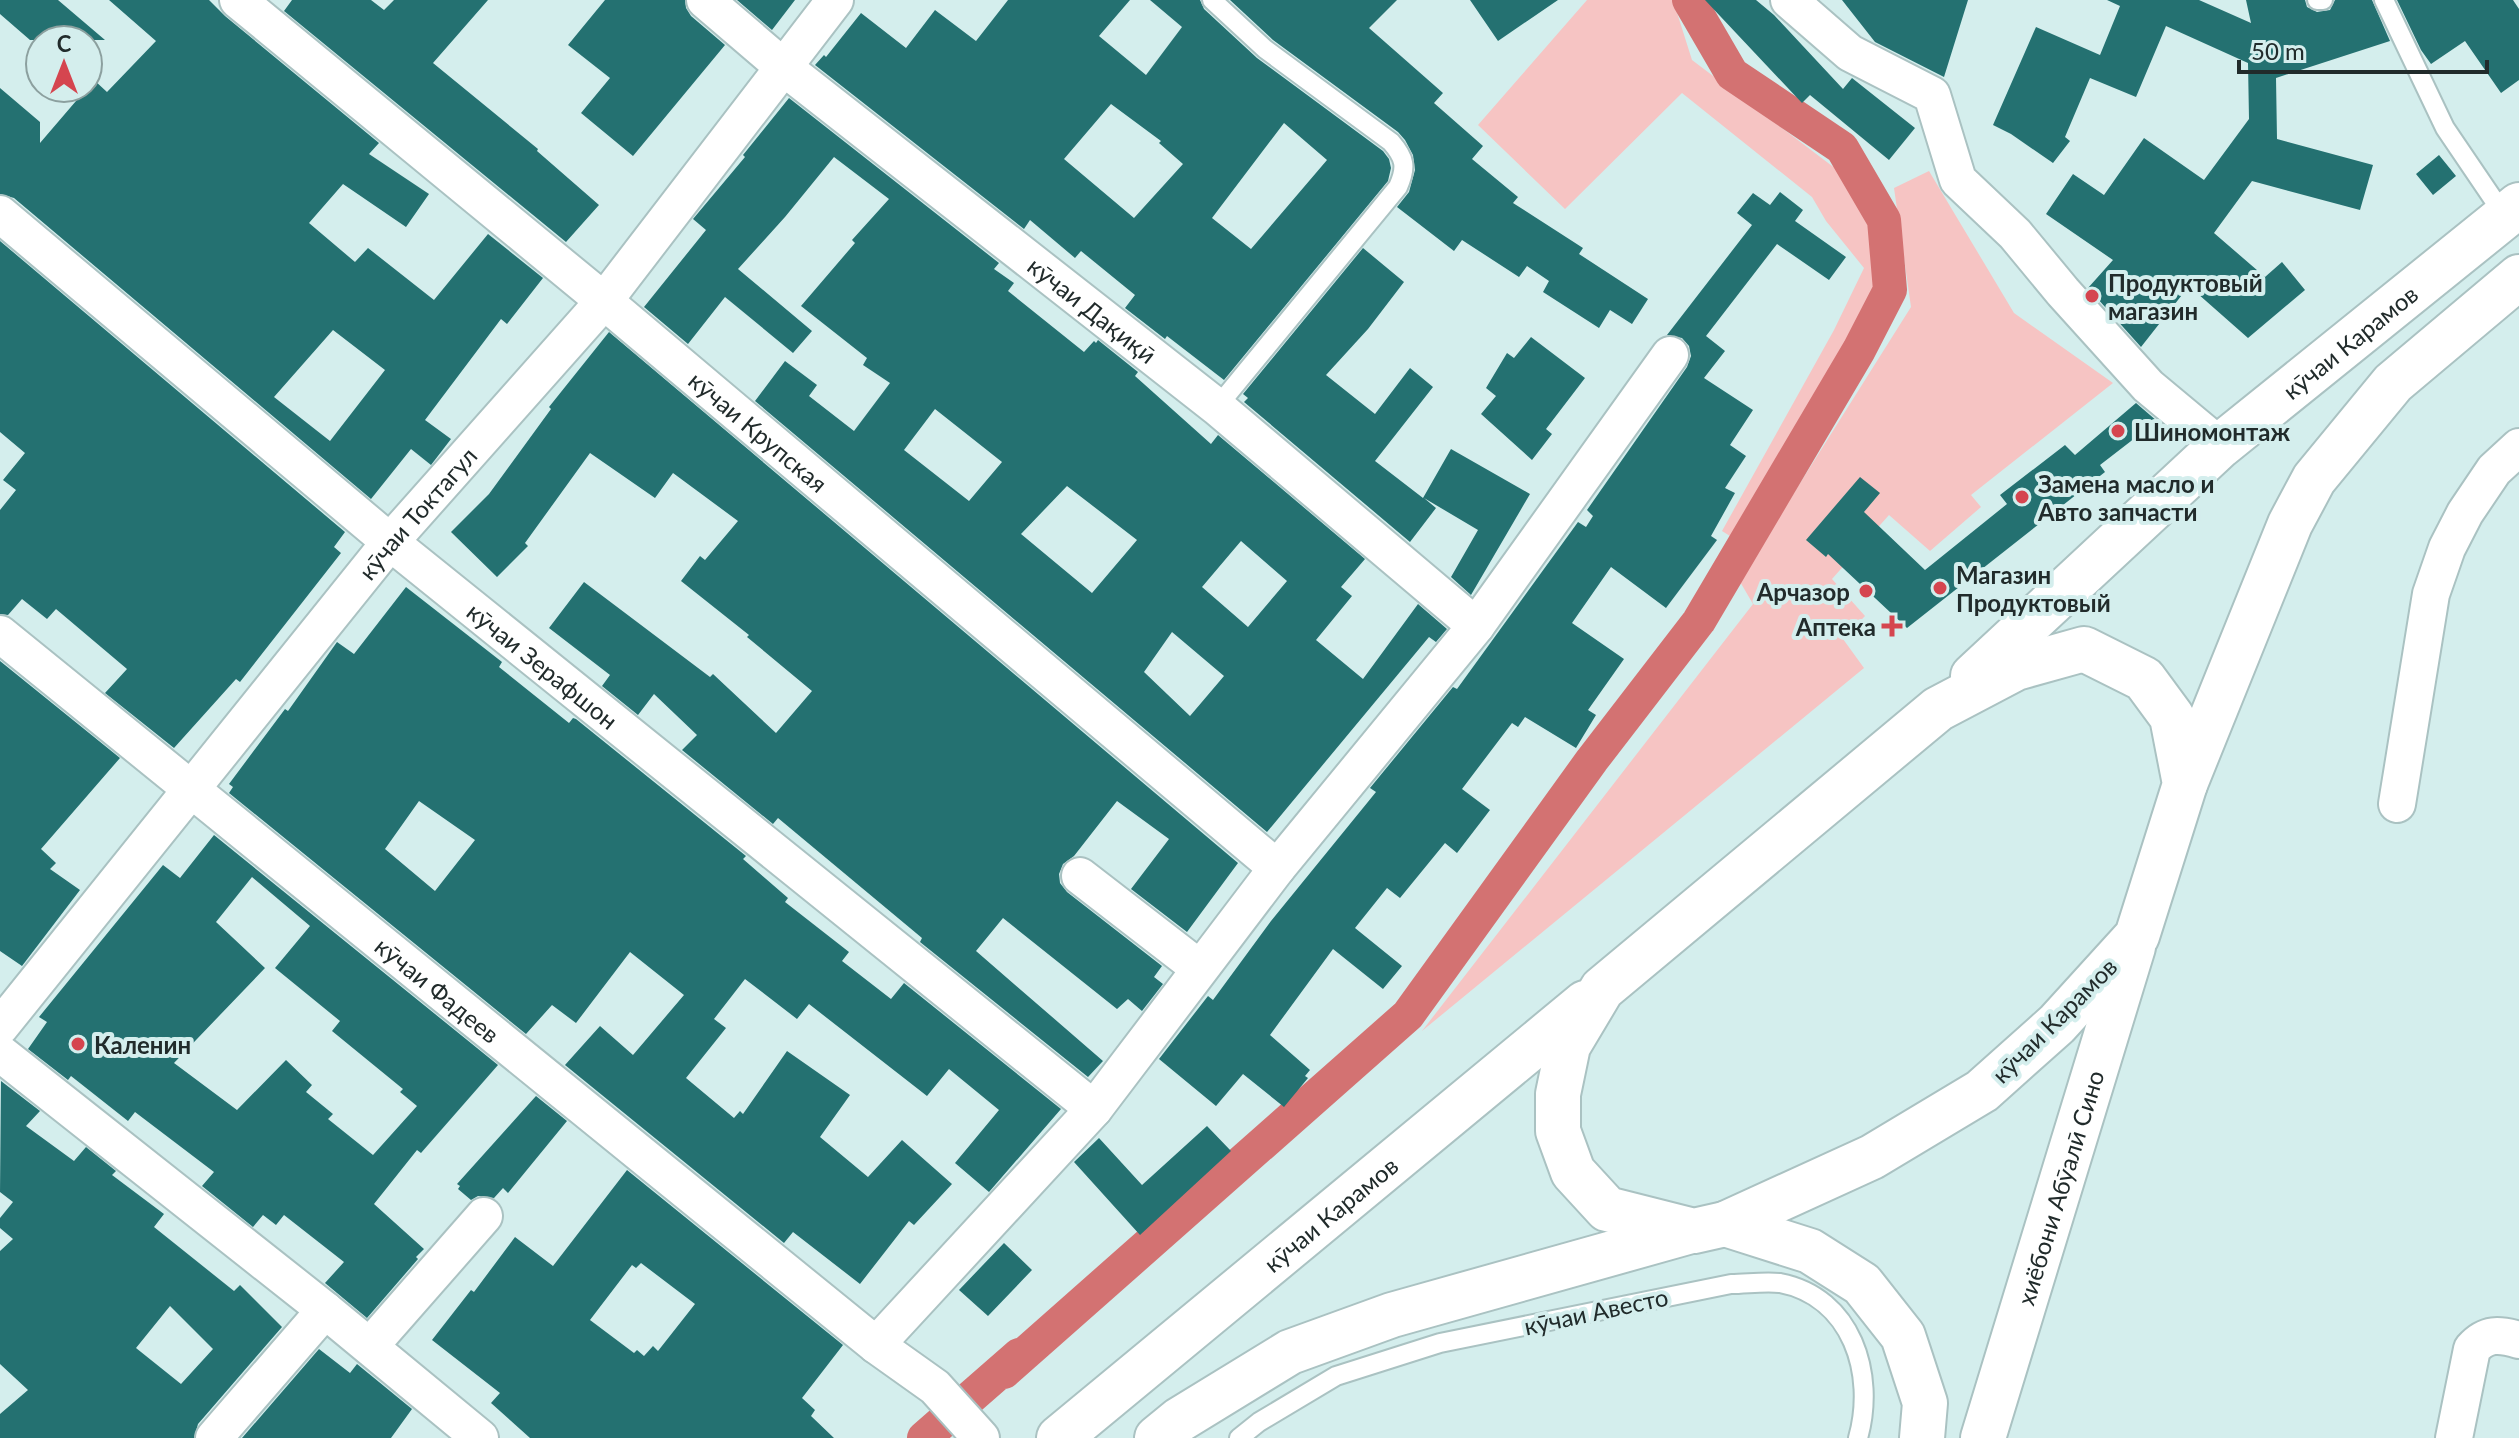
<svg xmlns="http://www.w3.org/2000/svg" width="2519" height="1438" font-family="Lato,sans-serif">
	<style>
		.green { fill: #f6c4c3 }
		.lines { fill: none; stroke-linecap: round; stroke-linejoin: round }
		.canal { stroke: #d37272; stroke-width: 34 }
		.building { fill: #247171; fill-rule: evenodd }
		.lane-casing { stroke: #aac2c2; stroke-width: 22 }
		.street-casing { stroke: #aac2c2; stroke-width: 40 }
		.secondary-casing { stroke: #aac2c2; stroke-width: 48 }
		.lane { stroke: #fff; stroke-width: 18 }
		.street { stroke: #fff; stroke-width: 36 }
		.secondary { stroke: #fff; stroke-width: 44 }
		.poi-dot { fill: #d5454f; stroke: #d4eeed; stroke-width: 3 }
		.labels { text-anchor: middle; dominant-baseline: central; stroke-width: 8; stroke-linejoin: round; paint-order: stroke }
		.poi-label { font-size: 24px; font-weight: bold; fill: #212b2b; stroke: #d4eeed; text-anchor: start }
		.street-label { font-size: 24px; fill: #212b2b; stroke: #d4eeed }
	</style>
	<rect width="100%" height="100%" fill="#d4eeed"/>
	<path class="green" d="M1587,0H1673L1692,60L1840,172L1870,224L1881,284L1798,438L1738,541L1722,531L1834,330L1864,268L1826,221L1812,197L1682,93L1565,209L1478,125Z
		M1929,171L2014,313L2113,383L1971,495L1981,507L1930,551L1889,515L1832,579L1865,616L1843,639L1864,668L1422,1031L1753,604L1739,580L1911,307L1894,188Z"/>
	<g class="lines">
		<path class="canal" d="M1004,1372L1408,1015L1592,760L1699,621L1859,350L1890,290L1884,220L1842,148L1732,74L1689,0
			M924,1438L1019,1355"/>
	</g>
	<path class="building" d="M0,0H58L105,40H30L0,14Z
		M109,0H209L225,16L379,143L369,154L429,194L406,227L343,184L309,223L355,262L368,248L434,300L488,234L543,278L507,324L501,319L425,420L451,439L431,465L411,449L371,499L14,198L0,194V88L40,122V143L94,80L107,92L156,41ZM333,330L385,370L330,441L274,397Z
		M292,0H371L384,10L394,0H488L433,63L538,149L537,151L599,205L566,242L284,11Z
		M605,0H685L686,8L691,16L725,45L633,156L581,113L610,78L568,45Z
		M737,0H795L772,30Z
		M1008,0H1130L1099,36L1146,75L1182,27L1150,0H1200L1204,9L1257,58L1383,151L1389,159L1391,168L1388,181L1224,380L1167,336L1165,339L1125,308L1135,295L1081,251L1075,258L1030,220L1024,229L815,65L824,55L826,57L861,13L906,48L935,10L976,41ZM1111,104L1161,141L1159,143L1183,164L1134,218L1064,159ZM1284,123L1327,160L1251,249L1212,218Z
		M1230,0H1397L1369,28L1443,93L1434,103L1483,146L1472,159L1518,197L1513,203L1583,248L1579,254L1648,299L1632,324L1610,310L1599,328L1543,292L1549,281L1527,266L1519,277L1462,240L1454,251L1397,207L1409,192L1415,170L1413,155L1405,140L1398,132L1273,40Z
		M1470,0H1558L1498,41Z
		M1705,0H1756L1774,15L1843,89L1852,78L1915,128L1889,160L1810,95L1802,103Z
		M1842,0H1968L1944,77L1875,42Z
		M2107,0H2199L2251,23L2246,0H2305L2307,7L2317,12L2330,10L2335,0H2372L2390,41L2276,78L2277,139L2373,165L2360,210L2252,181L2214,233L2265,277L2282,262L2305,290L2248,338L2189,286L2141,347L2088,288L2113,260L2046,214L2073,174L2104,195L2144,138L2204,180L2249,119L2248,63L2166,26L2136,97L2090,78L2065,137L2070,141L2053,163L2011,134L1993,125L2036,27L2100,55L2120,6Z
		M2397,0H2513L2519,9V80L2501,93L2465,41L2431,64L2421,50Z
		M789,98L999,263L994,269L1014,283L1008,291L1084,352L1094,341L1096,343L1098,340L1138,372L1135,376L1211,444L1218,435L1365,559L1341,587L1352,596L1316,640L1363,679L1418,604L1447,629L1436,642L1429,637L1267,832L755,401L785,361L817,385L809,396L854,431L890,383L863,365L867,358L801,306L855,243L852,240L889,199L834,157L785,217L738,269L812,331L793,353L725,297L688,344L644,307L706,230L693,219L745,157L743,155ZM935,409L1002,462L969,501L904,450ZM1067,486L1137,540L1092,593L1021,534ZM1241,541L1287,581L1248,627L1202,587ZM1172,632L1224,676L1190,716L1144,672Z
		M2439,155L2456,176L2433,195L2416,174Z
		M1780,192L1803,210L1795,221L1846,257L1829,280L1777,244L1706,336L1725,351L1704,378L1753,410L1730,445L1746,456L1725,488L1735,493L1711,536L1717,540L1666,608L1611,567L1572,623L1624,659L1588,710L1596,715L1576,748L1525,717L1518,727L1512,723L1462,789L1490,810L1457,853L1445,843L1400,898L1387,888L1355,928L1402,966L1383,989L1333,949L1270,1035L1310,1070L1305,1076L1308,1078L1284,1107L1243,1074L1216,1106L1159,1059L1208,996L1213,1000L1271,921L1376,792L1370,788L1453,687L1457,689L1578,522L1586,527L1593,516L1587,510L1687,367L1691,356L1689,346L1682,338L1667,335L1752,225L1737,213L1753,193L1770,205Z
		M0,241L345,532L334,547L341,553L240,682L236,679L174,748L105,693L127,669L56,609L47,619L22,599L8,615L0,614V510L16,490L3,480L25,453L0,432Z
		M1363,248L1404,282L1368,329L1326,375L1375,414L1410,368L1433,387L1375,461L1423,498L1451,449L1530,494L1471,595L1451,577L1478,530L1424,498L1436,508L1410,542L1244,402L1248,398L1243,394Z
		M609,332L1238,863L1187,932L1131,889L1169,839L1117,801L1074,856L1063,864L1059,874L1060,883L1067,892L1162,966L1154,977L1163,984L1142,1011L1128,999L1117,1009L1003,918L976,951L1103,1061L1088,1077L920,942L922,938L778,818L773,824L682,750L697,735L654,694L638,715L602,686L610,675L549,628L584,582L710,677L713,674L776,733L812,691L747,637L749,635L681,581L700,556L705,560L738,521L673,473L655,498L590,453L525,543L528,546L497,577L451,532L489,494L551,409L549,407Z
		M1531,337L1585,378L1546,429L1552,434L1532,460L1481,414L1496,396L1486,388L1507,353L1514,358Z
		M2136,403L2157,421L2100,465L2105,472L1907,628L1828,554L1826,557L1806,540L1860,477L1880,493L1864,512L1925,570L2007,504L2000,495L2065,445L2075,455Z
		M406,587L502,662L499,667L569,723L573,718L576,719L746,856L743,859L788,898L785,902L849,952L842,961L891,999L904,983L1061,1109L989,1192L955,1163L999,1110L949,1069L927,1096L809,1004L797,1019L745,979L714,1019L726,1028L686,1078L734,1118L740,1111L743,1114L787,1051L850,1095L820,1137L868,1177L902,1140L952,1184L914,1225L909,1221L860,1284L793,1232L784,1243L565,1065L600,1026L633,1055L684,995L630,952L576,1023L552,1005L526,1034L229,793L233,787L229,784L285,709L288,711L337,642L354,654ZM419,801L475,840L435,891L385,849Z
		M0,661L120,758L41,849L56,863L50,869L80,890L22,966L0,951Z
		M214,835L498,1065L421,1153L417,1150L374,1204L424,1249L416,1257L418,1259L367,1318L325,1283L344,1262L284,1215L276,1225L263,1215L253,1227L202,1186L214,1172L135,1112L128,1121L71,1076L68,1080L28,1049L47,1022L39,1017L163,865L180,878ZM252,877L310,926L275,968L340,1021L332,1031L403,1089L400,1092L417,1106L373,1155L328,1119L333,1114L306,1092L312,1085L286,1060L237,1110L174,1063L265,968L216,922Z
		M1,1081L40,1111L26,1126L74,1161L86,1147L116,1171L112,1175L164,1214L154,1227L234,1291L240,1285L282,1327L198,1424L194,1438H0V1414L28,1390L0,1364V1251L13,1239L0,1228V1218L13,1202L0,1192ZM170,1306L213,1349L181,1384L136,1348Z
		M536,1096L567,1121L508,1193L503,1188L494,1198L478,1196L471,1200L458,1189L460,1186L457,1184Z
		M1207,1126L1231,1151L1140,1235L1074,1162L1099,1138L1142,1185Z
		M627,1170L843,1345L802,1398L815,1410L811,1416L834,1438H530L491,1403L500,1393L432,1340L471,1290L474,1292L515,1237L553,1266ZM641,1263L695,1304L658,1351L653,1346L644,1356L637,1350L634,1353L590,1320L632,1265L636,1268Z
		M1004,1243L1032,1270L988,1316L959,1290Z
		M319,1349L350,1373L357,1364L412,1409L391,1438H242Z"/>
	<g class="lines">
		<g class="lane-casing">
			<path id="lane" d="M1212,0L1265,49L1391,142C1405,158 1407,167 1398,187L1217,407
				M2317,0H2323
				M2384,0L2445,128L2504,215
				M1239,1438L1259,1422L1336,1376L1440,1343L1731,1284C1746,1284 1765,1281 1780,1283C1852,1297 1876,1374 1858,1438"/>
		</g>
		<g class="street-casing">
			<g id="street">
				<path id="s1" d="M238,0L604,301L1277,868"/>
				<path id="s2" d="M705,0L782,66L1217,407L1476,626"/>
				<path d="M1789,0L1850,53L1932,95L1958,180L2015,234L2063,292L2148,386L2220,446"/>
				<path id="s3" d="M0,214L390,542L1094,1109"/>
				<path id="s4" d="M0,634L876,1345L935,1387L981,1438"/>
				<path d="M2397,804L2431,594L2447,548L2465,513L2494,470L2519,447"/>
				<path d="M1080,876L1199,968"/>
				<path id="s5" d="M0,1027L390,542L604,301L835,0"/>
				<path d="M0,1053L325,1310L480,1438"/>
				<path d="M876,1345L1094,1109L1277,868L1476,626L1670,355"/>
				<path d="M370,1346L484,1216"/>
				<path d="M214,1438L325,1310"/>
				<path d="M2454,1438L2472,1349C2486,1333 2499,1334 2519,1340"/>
			</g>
		</g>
		<g class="secondary-casing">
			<g id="secondary">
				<path d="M2084,649L2144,679L2172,717L2185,784L2137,936L2057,1024L1982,1091L1872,1157L1725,1224L1694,1231L1607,1209L1573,1172L1558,1131V1094L1568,1046L1602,989L1938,709L2016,668Z"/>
				<path id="s6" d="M1973,676L2220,446L2519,205"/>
				<path d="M2185,784L2290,524L2314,479L2393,383L2519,277"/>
				<path d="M1725,1224L1810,1251L1862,1284L1903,1336L1925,1403L1922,1438"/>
				<path id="s7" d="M1059,1438L1585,1003"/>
				<path d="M1157,1438L1179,1420L1290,1352L1392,1315L1691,1231"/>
				<path id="s8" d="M1983,1438L2133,947"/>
			</g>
		</g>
		<use href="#lane" class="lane"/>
		<use href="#street" class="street"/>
		<use href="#secondary" class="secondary"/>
	</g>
	<g class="poi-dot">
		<circle cx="2092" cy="296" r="8"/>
		<circle cx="2118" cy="431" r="8"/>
		<circle cx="2022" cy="497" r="8"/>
		<circle cx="1940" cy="588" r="8"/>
		<circle cx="1866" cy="591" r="8"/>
		<path d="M1888 614h8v8h8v8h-8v8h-8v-8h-8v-8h8z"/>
		<circle cx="78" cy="1044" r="8"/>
	</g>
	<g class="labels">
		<g class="poi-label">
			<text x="2108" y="282">Продуктовый<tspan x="2108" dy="28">магазин</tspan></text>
			<text x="2134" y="431">Шиномонтаж</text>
			<text x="2038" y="483">Замена масло и<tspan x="2038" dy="28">Авто запчасти</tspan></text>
			<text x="1956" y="574">Магазин<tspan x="1956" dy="28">Продуктовый</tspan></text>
			<text x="1850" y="591" text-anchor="end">Арчазор</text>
			<text x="1876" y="626" text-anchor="end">Аптека</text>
			<text x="94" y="1044">Каленин</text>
		</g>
		<g class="street-label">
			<text stroke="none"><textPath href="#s2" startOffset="496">кӯчаи Дақиқӣ</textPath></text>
			<text stroke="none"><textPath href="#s6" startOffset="504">кӯчаи Карамов</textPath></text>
			<text stroke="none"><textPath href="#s1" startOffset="676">кӯчаи Крупская</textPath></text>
			<text stroke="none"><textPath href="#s5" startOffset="662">кӯчаи Токтагул</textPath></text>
			<text stroke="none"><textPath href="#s3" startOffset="706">кӯчаи Зерафшон</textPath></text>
			<text stroke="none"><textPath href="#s4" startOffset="564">кӯчаи Фадеев</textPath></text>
			<text transform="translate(2054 1020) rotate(-45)">кӯчаи Карамов</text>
			<text stroke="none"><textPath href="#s8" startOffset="262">хиёбони Абӯалӣ Сино</textPath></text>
			<text stroke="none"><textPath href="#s7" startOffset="352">кӯчаи Карамов</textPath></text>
			<text transform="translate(1596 1311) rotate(-12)">кӯчаи Авесто</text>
		</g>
	</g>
	<g transform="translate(64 64)"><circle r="38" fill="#d4eeed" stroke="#8ca09f" stroke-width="2"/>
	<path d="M0-6L14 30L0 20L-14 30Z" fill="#d5454f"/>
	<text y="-12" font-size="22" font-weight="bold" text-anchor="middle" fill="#212b2b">С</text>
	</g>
	<path d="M2239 60v12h248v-12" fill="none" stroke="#212b2b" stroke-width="4"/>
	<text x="2251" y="60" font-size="24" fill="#212b2b" stroke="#d4eeed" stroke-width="6" paint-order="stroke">50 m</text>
</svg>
